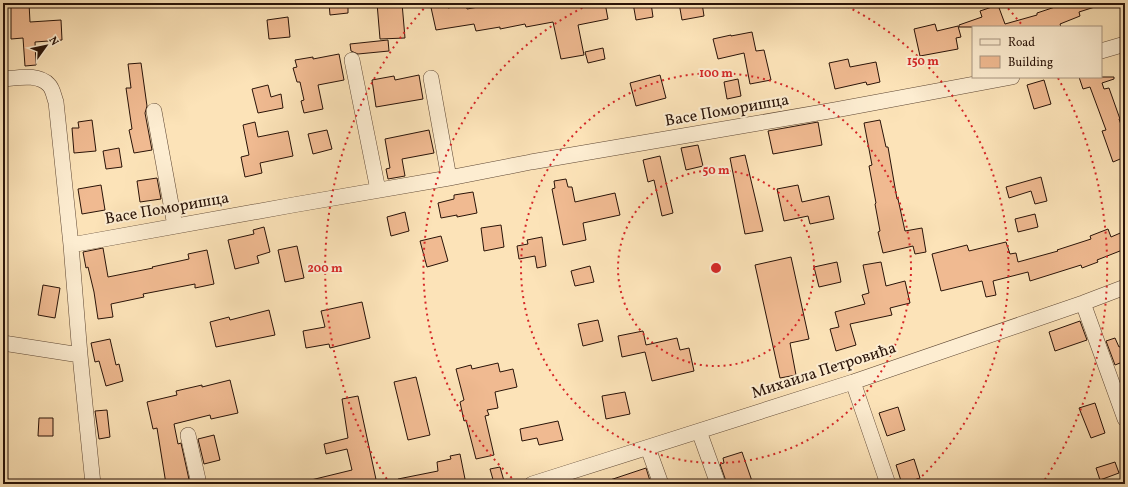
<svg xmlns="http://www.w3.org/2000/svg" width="1128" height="487" font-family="Vollkorn,serif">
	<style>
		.building { fill: #f0ba91; stroke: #291308 }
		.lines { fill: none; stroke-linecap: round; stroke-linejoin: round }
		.minor-casing { stroke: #5e4734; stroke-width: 16 }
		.minor { stroke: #fdedd1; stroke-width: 15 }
		.ring { fill: none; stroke: #d62828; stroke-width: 2; stroke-dasharray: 2 4 }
		.labels { text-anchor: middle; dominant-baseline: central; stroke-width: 4; stroke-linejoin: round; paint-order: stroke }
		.street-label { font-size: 16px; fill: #291308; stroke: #fdedd1 }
		.centre { fill: #d62828; stroke: #fdedd1; stroke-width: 2 }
		.ring-label { font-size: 12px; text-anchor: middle; font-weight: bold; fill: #d62828; stroke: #fdedd1; stroke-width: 4; stroke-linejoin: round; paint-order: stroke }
	</style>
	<rect width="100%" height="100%" fill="#fce3b8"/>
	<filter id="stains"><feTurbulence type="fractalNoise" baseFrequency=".005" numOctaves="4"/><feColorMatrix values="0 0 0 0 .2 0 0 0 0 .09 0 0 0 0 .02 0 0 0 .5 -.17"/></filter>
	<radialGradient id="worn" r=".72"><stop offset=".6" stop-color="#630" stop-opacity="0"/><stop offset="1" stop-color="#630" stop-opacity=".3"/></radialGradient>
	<path class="building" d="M11,3H29L30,22L61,20L62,40L35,42L36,65L25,66L23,38L11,39Z
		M329,3H348V13L330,15Z
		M377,3H402L405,38L380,39Z
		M430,3H447L448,8L466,4L467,9L495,4V3H605L608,19L578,25L584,55L561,59L553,22L526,27L525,24L500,29V27L476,31L474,24L436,30Z
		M633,3H651L653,17L636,20Z
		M679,3H702L704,16L682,20Z
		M1060,3H1100L1101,5L1079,12L1080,16L1060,24L1061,27H959V25L982,17L980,11L998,5L1005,24L1037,15V13L1061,5Z
		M288,17L290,37L269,39L267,20Z
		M935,24L937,31L958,26L961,37L956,38L958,49L920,56L914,29Z
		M752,32L756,51L764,50L771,80L750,84L744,53L718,59L713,39L731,35V36Z
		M388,40L389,51L358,54L351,51L350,44Z
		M603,48L605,59L588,63L585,52Z
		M339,54L344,80L318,85L323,109L304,113L301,101L304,100L300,82H297L293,68L297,67L295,60L313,57V59Z
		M848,59L850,67L876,62L880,82L867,85L866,82L835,89L829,63Z
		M141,63L147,106L145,113L152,150L134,153L129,130L132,129L126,88H131L128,64Z
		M419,75L423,99L376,107L372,80L394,76L395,80Z
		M660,75L666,98L636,106L630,83Z
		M1079,77H1114V79L1102,83L1104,89L1109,88L1120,119H1119L1125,136V157L1113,162L1102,131L1106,130L1090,87L1083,89Z
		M738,79L741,96L727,99L724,82Z
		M1044,80L1051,104L1034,109L1027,85Z
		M268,85L271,97L281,94L283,108L258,113L252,89Z
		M92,120L96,151L74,153L72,128H79L78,122Z
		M880,120L886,147H888L897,199H898L905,231L922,228L926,252L915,254L913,246L883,253L878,232L880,231L875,204L876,203L869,166L872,165L864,123Z
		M255,122L258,137L288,131L293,156L260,163L262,173L245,177L241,157L249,155L243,125Z
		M818,122L822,145L773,154L768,131Z
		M327,130L332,149L313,154L308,134Z
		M429,130L434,153L402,159L405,176L388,179L386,169L390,168L385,139Z
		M698,145L703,166L686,170L681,148Z
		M119,148L122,167L106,169L103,151Z
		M745,155L763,231L745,234L730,158Z
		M660,156L673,213L662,216L654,180L648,182L643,160Z
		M1041,177L1047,201L1035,204L1031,191L1009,198L1006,187Z
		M157,178L161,199L140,202L137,181Z
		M566,179L568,187H572L575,202L615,193L620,215L583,223L586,240L563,245L552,189L555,188L554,181Z
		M101,185L105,210L82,214L78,189Z
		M798,185L802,202L829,196L834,219L810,224L808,216L784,221L777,189Z
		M473,192L477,213L457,217V215L441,218L438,203L454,199V195Z
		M405,212L409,231L391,236L387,217Z
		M1035,214L1038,227L1018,232L1015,219Z
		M501,225L504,247L484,251L481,228Z
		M264,227L270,252L257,256L259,263L235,269L228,240L254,234L253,230Z
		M1108,229L1111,237L1125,231V249L1097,260L1098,262L1082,268L1081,265L1030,281L1028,272L993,281L996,295L986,297L982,281L941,291L932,254L967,245L969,251L1006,242L1010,254L1016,253L1018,262L1058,251L1057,250L1091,239L1090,236Z
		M441,236L448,261L427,267L420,241Z
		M542,237L546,266L537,268L535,256L519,259L517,246L528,244L527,240Z
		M297,246L304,278L285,282L278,250Z
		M103,248L108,277L153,268L152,267L189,259L188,254L207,250L214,284L195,288V284L143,294L144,297L111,304L113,317L98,319L94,292L88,267L86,268L83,252Z
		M791,257L809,339L790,343L796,375L780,378L755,265Z
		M837,262L841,282L819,287L814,267Z
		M881,262L886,286L905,281L910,303L890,308L892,315L850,324L856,345L836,351L830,329L839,327L835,312L865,304L862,295L869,293L863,265Z
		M590,266L594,282L575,286L571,271Z
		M43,285L60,288L55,318L38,315Z
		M362,302L370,338L330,348L329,344L306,348L303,331L325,327L321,311Z
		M269,310L275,335L216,347L210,322L229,317L230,320Z
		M598,320L603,341L583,346L578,324Z
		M1080,321L1087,340L1055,351L1049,332Z
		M643,331L646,345L677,338L680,350L689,348L694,371L652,381L645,352L622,357L618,336Z
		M1115,338L1119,347L1125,345V361L1115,365L1106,341Z
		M110,339L116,365L119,364L123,381L106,386L99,361L95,362L91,343Z
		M498,363L500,372L513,369L517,387L495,392L498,408L487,410L489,415L485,416L494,455L476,459L466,420L464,421L460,402L464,400L456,369L471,365L472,369Z
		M416,377L430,435L408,440L394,382Z
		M230,380L238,413L211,419L210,415L174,424L178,444L181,443L190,484H166L157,428L153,429L147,402L177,395L176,391L202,385V387Z
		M625,392L630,414L606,419L602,396Z
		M358,396L377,484H312L311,480L352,470L347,449L326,454L324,444L348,438L342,399Z
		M1095,403L1105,433L1091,438L1079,408Z
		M898,407L905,430L887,436L879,413Z
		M107,410L110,437L99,439L95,411Z
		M39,418H53V436H38Z
		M558,421L563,440L539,445L537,438L522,441L520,429Z
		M214,435L220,460L204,464L198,439Z
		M742,452L753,484H727L720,464L724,463L723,458Z
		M460,454L466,484H457L456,482L449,484H398V479L438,471L437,462L451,459L450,456Z
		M914,459L920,478L902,484L896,465Z
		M1115,462L1119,473L1100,480L1096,468Z
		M500,467L504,481L494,483L490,469Z
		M646,468L651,484H604V482Z"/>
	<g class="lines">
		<g class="minor-casing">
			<path id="minor" d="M1101,51L1125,44
				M352,60L378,190
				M431,78L449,178
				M3,79C17,78 38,73 49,85C53,89 54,97 56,102L71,245L80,355L93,484
				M154,111L175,226
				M71,245L293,205L449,178L531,162L835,110L1012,77
				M1083,303L1125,419
				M3,343L80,355
				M853,382L888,484
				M699,431L718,484
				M188,435L199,484
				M648,448L661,484
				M532,484L853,382L1083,303L1125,287"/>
		</g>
		<use href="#minor" class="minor"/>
	</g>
	<g class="ring">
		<circle cx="716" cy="268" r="98"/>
		<circle cx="716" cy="268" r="195"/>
		<path d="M516 482A293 293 0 0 1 590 4M842 4A293 293 0 0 1 916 482"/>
		<path d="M390 484A391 391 0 0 1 428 4M1004 4A391 391 0 0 1 1022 25M1058 78A391 391 0 0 1 1042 484"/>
	</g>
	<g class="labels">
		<g class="street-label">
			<text transform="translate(727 111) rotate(-10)">Васе Поморишца</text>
			<text transform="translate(167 209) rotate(-10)">Васе Поморишца</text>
			<text transform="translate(824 371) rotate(-18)">Михаила Петровића</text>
		</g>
	</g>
	<circle cx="716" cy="268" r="6" class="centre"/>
	<g class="ring-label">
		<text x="923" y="65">150 m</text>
		<text x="716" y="77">100 m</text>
		<text x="716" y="174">50 m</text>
		<text x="325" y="272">200 m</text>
	</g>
	<rect width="1128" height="487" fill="none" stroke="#fce3b8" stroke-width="16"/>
	<rect x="4" y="4" width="1120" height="479" fill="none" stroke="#291308" stroke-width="2"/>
	<rect x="8" y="8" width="1112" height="471" fill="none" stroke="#291308"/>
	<rect x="972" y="26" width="130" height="52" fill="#fdedd1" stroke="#a89681"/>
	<rect x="980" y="39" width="20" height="6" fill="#fdedd1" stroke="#a89681"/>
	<text x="1008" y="46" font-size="12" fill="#291308">Road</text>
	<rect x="980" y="56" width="20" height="12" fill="#f0ba91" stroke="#a89681"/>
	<text x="1008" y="66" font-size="12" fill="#291308">Building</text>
	<g transform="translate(46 46) rotate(57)" stroke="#fdedd1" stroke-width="3" paint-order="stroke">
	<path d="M0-3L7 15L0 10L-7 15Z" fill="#291308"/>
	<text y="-6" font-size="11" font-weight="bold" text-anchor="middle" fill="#291308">N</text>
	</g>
	<rect width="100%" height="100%" filter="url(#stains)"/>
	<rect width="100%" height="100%" fill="url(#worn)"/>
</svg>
